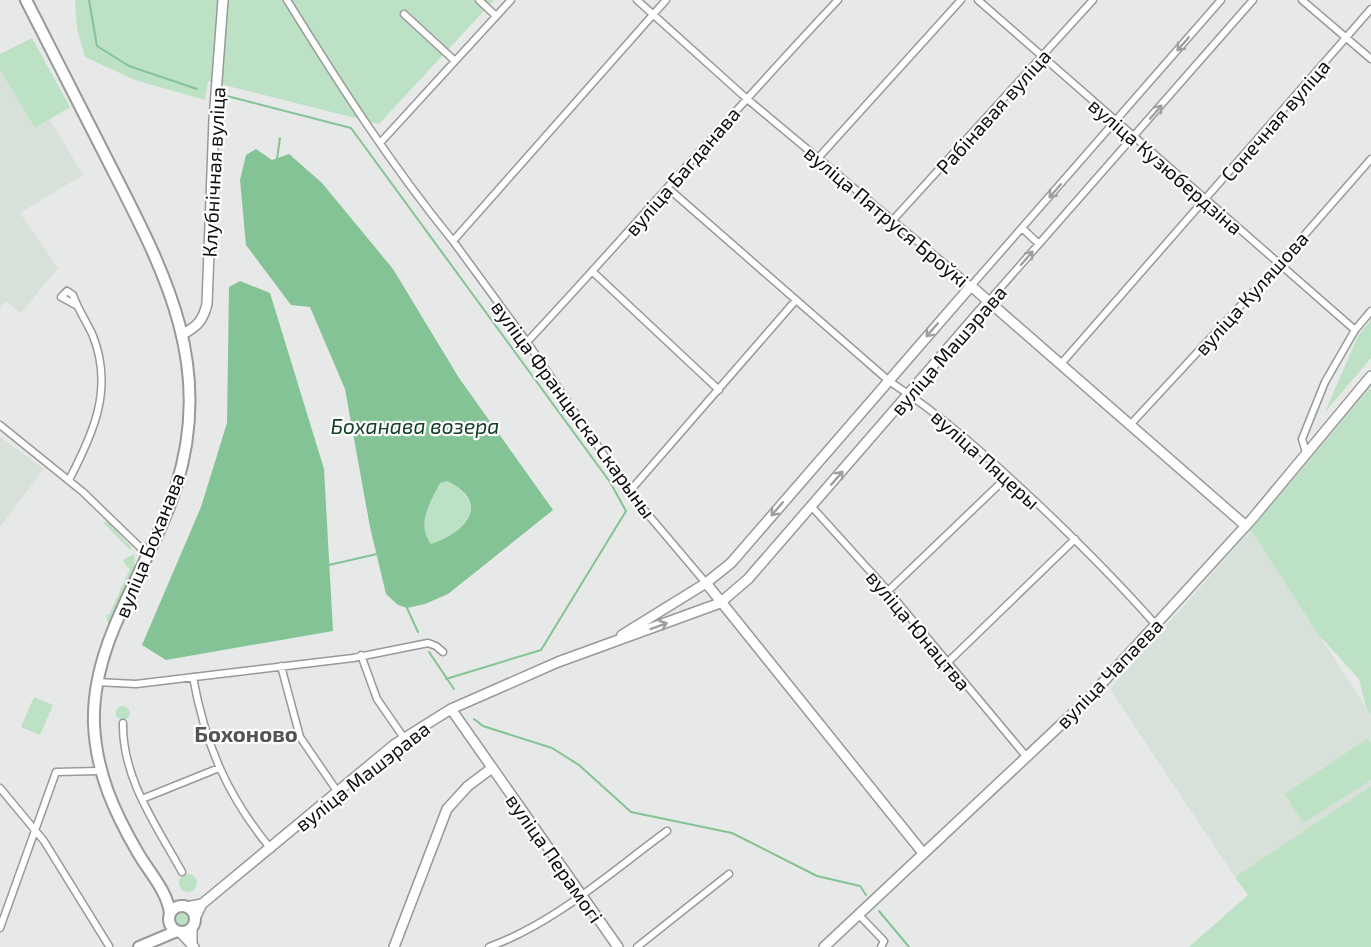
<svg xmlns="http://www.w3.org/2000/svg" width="1371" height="947" font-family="'Exo 2',sans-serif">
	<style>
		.built { fill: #d7e1d9 }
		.green { fill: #bce1c4 }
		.water { fill: #84c395; fill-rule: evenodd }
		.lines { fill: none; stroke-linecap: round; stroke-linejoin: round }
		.stream { stroke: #84c395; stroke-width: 2 }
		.street-casing { stroke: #979a98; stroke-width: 9 }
		.secondary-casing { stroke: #979a98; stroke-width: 12 }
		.primary-casing { stroke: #979a98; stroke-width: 14 }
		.street { stroke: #fff; stroke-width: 6 }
		.secondary { stroke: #fff; stroke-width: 9 }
		.primary { stroke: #fff; stroke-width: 10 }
		.oneway { stroke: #9e9f9e }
		.labels { text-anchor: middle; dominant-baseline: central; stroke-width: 4.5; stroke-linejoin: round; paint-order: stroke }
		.street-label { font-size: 20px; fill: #0d0e0d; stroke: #fff }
		.water-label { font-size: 21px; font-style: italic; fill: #134224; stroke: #fff }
		.quarter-label { font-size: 22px; font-weight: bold; fill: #525452; stroke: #fff }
	</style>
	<rect width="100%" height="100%" fill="#e6e9e7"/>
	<path class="built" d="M0,70L35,127L50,120L83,175L20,213L58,268L21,313L6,301L0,307Z
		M0,437L44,469L0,527Z
		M1251,530L1371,715V786L1235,877L1110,689Z"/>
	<path class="green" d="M75,0H494L379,124L208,81L205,100L135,80L85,57L77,29Z
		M32,38L70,107L35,128L0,70V54Z
		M1371,320V358L1325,412L1358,336Z
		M1371,387V715L1366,707L1359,679L1318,634L1251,530Z
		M447,480C491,504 466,532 431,545C416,525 430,502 440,483Z
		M103,522H108L131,547V551Z
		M134,554L135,571L111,622L108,623L106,616L109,615L130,569L126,566L123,560Z
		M34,697L53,705L40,735L21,727Z
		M116 713a7 7 0 1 1 14 0a7 7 0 1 1-14 0Z
		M1367,739L1371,744V780L1303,823L1285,794Z
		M1371,786V947H1189L1248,895L1235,877Z
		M179 883a9 9 0 1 1 18 0a9 9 0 1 1-18 0Z
		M171 919a10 10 0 1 1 20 0a10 10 0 1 1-20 0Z"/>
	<path class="water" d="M256,149L272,160L289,154L322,183L393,269L459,378L553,510L448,594L425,604L407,608L398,605L386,594L370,527L345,389L310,307L291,305L246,245L240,180L246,155ZM447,481C492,502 466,533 431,544C416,525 430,502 440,483Z
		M240,281L270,293L324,469L333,631L166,660L142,645L201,507L227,423L229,287Z"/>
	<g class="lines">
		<path class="stream" d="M89,0L97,46L129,66L197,89
			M227,96L351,128L610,482L626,511L541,650L446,679
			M277,159L280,138
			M329,565L377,554
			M407,608L418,632
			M429,652L454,689
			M474,719L483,726L552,748L579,765L631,812L732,833L817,876L860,886L866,895
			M879,911L909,947"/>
		<g class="street-casing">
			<path id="street" d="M287,0C339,84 391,165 453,241
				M479,0L496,16
				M637,0L746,98L971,286L1221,0
				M666,0L453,241L527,342L629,492L706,583
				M978,0L1355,330
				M1302,0L1371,59
				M404,14L455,61
				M380,143L511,0
				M819,157L961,0
				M669,189L889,381C943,416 990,459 1037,503C1078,542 1118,582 1156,625
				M892,221L1093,0
				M1022,228L1039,244
				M593,272L719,390
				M988,302L1253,0
				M527,342C632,230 732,112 838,0
				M1060,365L1371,9
				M0,425L83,492L148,555
				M1130,425L1279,264L1371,159
				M1306,452L1302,439L1325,382L1355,330L1371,311
				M69,480C93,434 114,389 93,336C87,322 78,310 73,295L67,291L61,297L76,305
				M629,492L796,300
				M812,507L888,591L1025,755
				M888,591L1008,476
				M361,655L377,699L404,738
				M947,663L1075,539
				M281,666L300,737L337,791
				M193,677C205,744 227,796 271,849
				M96,682L136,684L353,658L428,643L436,646L443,652
				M123,723C122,778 156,825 182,872
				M0,788L44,841L109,946
				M142,799L219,768
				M860,916L884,941L881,947
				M0,928L56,772L99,771
				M489,947C555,923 611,872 667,831
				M637,947L729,874"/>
		</g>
		<g class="secondary-casing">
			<path id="secondary" d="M183,334C198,326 203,320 207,304L214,120L223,0
				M706,583L923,853
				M622,635L706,583L731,563L971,286L1246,526
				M451,709L618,947
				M186,907L202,904
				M195,918L202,904L395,744L451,709L558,662L720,603L748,579L988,302
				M180,932L194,947
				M192,943V927
				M394,947L447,809L468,786L492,768
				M824,947L1084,703L1252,519L1371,376"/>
		</g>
		<g class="primary-casing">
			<path id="primary" d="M26,0C54,54 81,109 109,163C164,271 215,363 176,487C151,566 91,639 94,724C96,772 114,812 138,853C149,872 168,892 170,914
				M169 919a13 13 0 1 1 26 0a13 13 0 1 1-26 0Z
				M139,947L177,931"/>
		</g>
		<use href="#street" class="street"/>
		<use href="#secondary" class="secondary"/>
		<use href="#primary" class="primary"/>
	</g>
	<defs><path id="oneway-shaft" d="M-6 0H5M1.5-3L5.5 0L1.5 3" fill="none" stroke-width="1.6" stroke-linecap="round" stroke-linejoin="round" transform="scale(1.5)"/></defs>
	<g class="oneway">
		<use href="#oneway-shaft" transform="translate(1183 44) rotate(131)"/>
		<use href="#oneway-shaft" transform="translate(1156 112) rotate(-49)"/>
		<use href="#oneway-shaft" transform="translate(1055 191) rotate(131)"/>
		<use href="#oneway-shaft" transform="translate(1027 258) rotate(-49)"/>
		<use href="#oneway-shaft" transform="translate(932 330) rotate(131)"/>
		<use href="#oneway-shaft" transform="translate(837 478) rotate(-49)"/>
		<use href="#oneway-shaft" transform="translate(777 509) rotate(131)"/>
		<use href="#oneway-shaft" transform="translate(659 626) rotate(-20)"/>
	</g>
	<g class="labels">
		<g class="street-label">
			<text transform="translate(993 111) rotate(-48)">Рабінавая вуліца</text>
			<text transform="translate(1275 120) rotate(-49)">Сонечная вуліца</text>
			<text transform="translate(1166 166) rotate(41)">вуліца Кузюбердзіна</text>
			<text transform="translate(682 171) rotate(-49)">вуліца Багданава</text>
			<text transform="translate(213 172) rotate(-87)">Клубнічная вуліца</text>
			<text transform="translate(887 216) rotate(40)">вуліца Пятруся Броўкі</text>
			<text transform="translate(1251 293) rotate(-48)">вуліца Куляшова</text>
			<text transform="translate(948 350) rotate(-49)">вуліца Машэрава</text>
			<text transform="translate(574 409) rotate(54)">вуліца Францыска Скарыны</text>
			<text transform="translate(986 459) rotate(42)">вуліца Пяцеры</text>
			<text transform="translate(149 545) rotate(-68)">вуліца Боханава</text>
			<text transform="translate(919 630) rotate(50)">вуліца Юнацтва</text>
			<text transform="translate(1109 673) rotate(-46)">вуліца Чапаева</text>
			<text transform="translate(362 776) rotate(-38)">вуліца Машэрава</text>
			<text transform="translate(555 858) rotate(55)">вуліца Перамогі</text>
		</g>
		<g class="water-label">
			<text x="415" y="425">Боханава возера</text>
		</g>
		<g class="quarter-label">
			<text x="246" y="733">Бохоново</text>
		</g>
	</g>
</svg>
